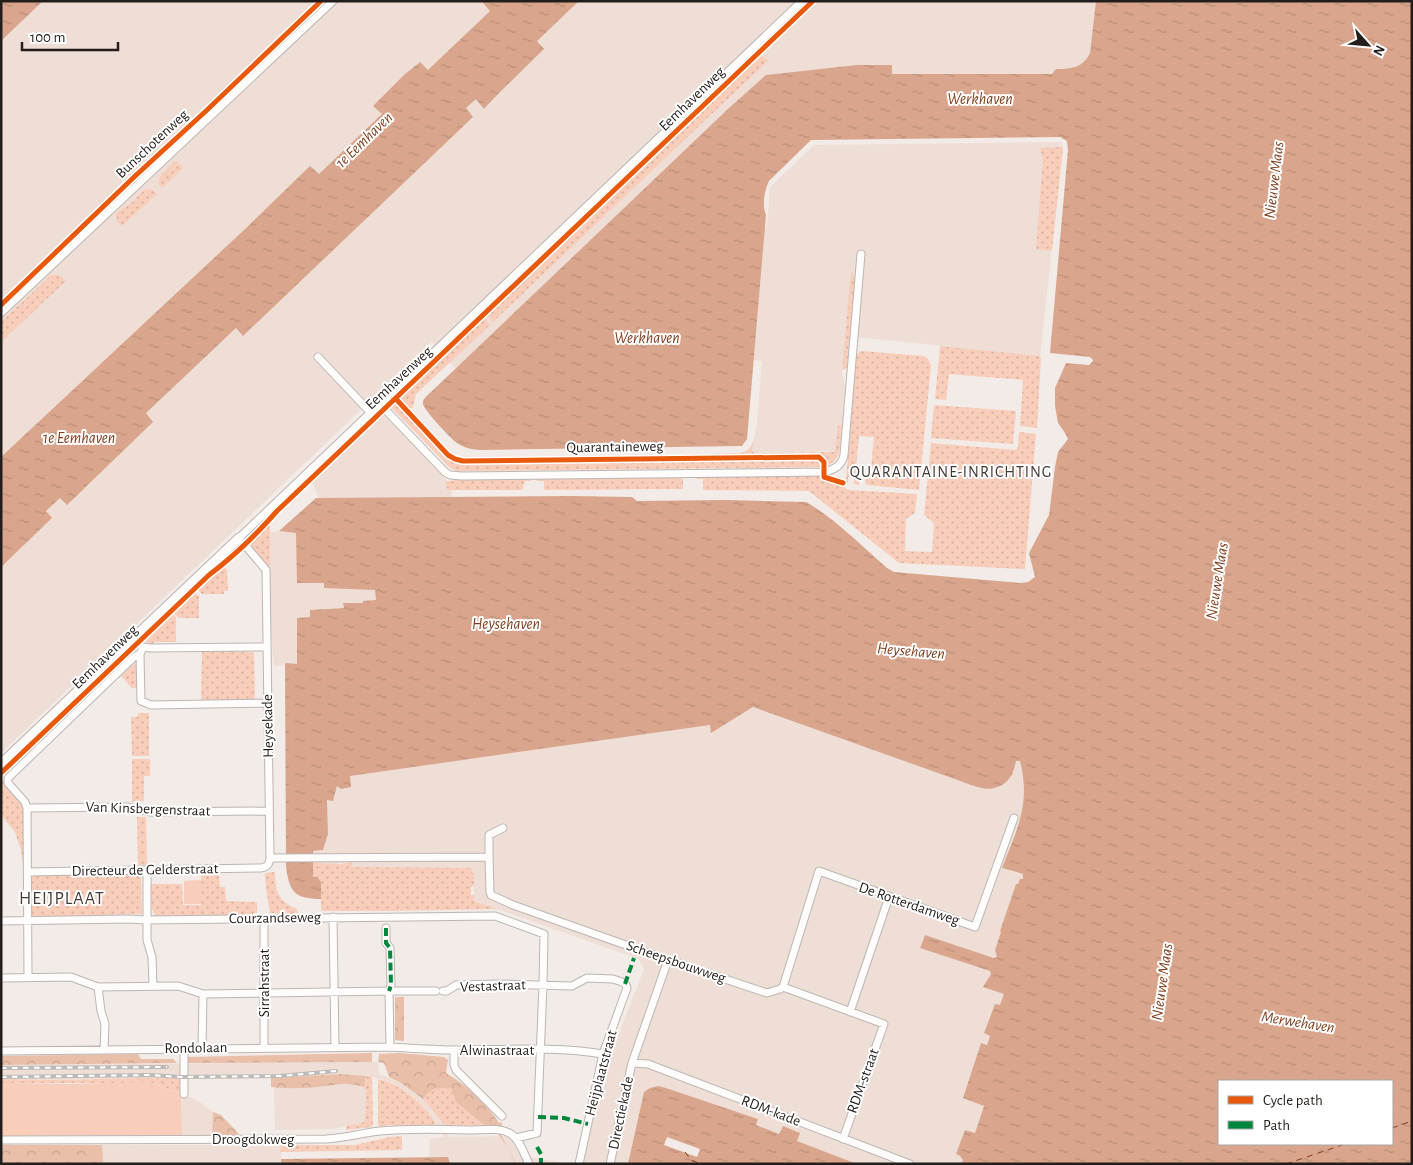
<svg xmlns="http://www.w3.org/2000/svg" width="1413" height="1165" font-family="'Alegreya Sans',sans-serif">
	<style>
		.built { fill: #eeded6 }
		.grass { fill: url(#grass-dots) }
		.forest { fill: url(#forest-crowns) }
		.garden { fill: #f8cdb9 }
		.water { fill: url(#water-ripples); fill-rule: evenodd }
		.pier { fill: #f3ebe7 }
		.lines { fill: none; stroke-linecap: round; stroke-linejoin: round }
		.ferry { stroke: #803e1c; stroke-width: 1; stroke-dasharray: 6 5; stroke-linecap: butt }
		.minor-casing { stroke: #bbb6b3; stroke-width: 9 }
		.tertiary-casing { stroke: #bbb6b3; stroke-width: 11 }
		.minor { stroke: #fdfcfb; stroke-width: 7 }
		.tertiary { stroke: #fdfcfb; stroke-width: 9 }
		.rail-casing { stroke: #bdbbb9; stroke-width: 4 }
		.rail { stroke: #fff; stroke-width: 2; stroke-dasharray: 5.5; stroke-linecap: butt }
		.quiet { stroke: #00873e; stroke-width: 4; stroke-dasharray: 8 4; stroke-linecap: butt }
		.cycleway-casing { stroke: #fff; stroke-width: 8 }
		.cycleway { stroke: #e8590c; stroke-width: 5 }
		.labels { text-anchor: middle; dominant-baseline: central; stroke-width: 4; stroke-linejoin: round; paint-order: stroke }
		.street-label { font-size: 15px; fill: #231e1b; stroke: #fff }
		.water-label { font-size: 16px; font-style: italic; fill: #803e1c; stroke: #fff }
		.neighbourhood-label { font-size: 16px; letter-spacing: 1px; fill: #463a35; stroke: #fff }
		.quarter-label { font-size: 18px; letter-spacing: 1px; fill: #463a35; stroke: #fff }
	</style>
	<defs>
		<pattern id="grass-dots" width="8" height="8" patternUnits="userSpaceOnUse" patternTransform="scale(1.25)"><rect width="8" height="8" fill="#f8cdb9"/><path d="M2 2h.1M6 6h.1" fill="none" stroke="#d4b09e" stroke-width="1.8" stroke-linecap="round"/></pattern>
		<pattern id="forest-crowns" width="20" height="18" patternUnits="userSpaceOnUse" patternTransform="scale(1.25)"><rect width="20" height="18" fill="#eabfaa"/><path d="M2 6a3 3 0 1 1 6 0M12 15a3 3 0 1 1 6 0" fill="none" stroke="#c8a492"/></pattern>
		<pattern id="water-ripples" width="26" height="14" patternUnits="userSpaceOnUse" patternTransform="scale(1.25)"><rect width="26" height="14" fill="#d9a68d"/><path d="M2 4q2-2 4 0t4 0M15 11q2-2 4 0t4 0" fill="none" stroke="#ba8e79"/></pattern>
	</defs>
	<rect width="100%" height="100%" fill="#f3ebe7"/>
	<path class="built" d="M4,1H1121L1106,99L786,92L465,380L432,342L1,753V4Z
		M1051,142H1061L1063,147L1040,356L846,336L842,373L845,386L842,426H838L835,451L756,453L752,451L757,423L762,361L754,360L765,227H767L770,187L814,145Z
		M383,415L391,420L452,486L451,502L322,505L312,482Z
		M300,531L380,577L379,621L299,665L274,666L269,612L268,532Z
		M753,707L977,787L992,789L1015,768L1016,760L1020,761L1024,780V803L1022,813L1002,868L1016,873L1023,874V879L1018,884H1016L1000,931L1001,932L995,950L997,957L995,958L925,935L920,947L990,971L991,974L988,978L1005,994L1000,1005L995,1004L984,1033L990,1035L987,1045L981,1043L963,1098L984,1106L975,1133L965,1130L956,1154L960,1156L963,1160L961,1164H857L796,1141L799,1133L783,1126L779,1134L756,1125L758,1119L666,1088L628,1164H581L606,1053L611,1054L644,969L639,959L474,901V873L352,867V861L313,868V851L323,850L328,834L327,800L337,785L339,787L349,776L710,725L711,733Z
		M378,1062L379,1074L401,1083L423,1099L444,1124L449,1137L508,1136L522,1156L570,1164H429L430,1139L444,1137L435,1120L410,1095L381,1079L366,1076L341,1074L271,1078L225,1079L143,1078L59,1080L1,1079V1065Z
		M326,1085H356L364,1087L366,1091L365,1120L361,1124L347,1125L336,1129L275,1130L274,1087H318Z
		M181,1094L197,1100L213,1112L212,1135H182Z
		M1,1145H281V1164H1Z"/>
	<path class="grass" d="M761,55L768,61L763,66L721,105L493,322L488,316L662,149Z
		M1063,147L1052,251L1036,249L1043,160L1040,148Z
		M175,161H177L183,168L162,188L158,183L160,176Z
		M150,189L153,190L157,194L122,226L117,221L116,213C121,209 125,207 130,204C137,199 140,190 150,189Z
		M851,272L855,277L847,367L846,369L842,370Z
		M51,275H59L66,281L1,342V322Z
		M483,319H485L490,325L416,394L413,407L410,409L401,400V397Z
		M940,346L1040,356L1041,358L1037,428L1020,426L1023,380L949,374L946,400L935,399Z
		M861,351L924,356L928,359L931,365L919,490L867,485L865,482L867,469H871L874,437L859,436L856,468L861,469L859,485L854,484V477H848V483L846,481L856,355Z
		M396,402L451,460L464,464L815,459L821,461L823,467L456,471L449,467L391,407Z
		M934,405L1016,411L1013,444L931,438Z
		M838,425L842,426C840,440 843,459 828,465L827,464L826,459L822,455L463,458L460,457L686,455L740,453C748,452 752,446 754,439L752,451L756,453L833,452L835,451Z
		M1019,432L1036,434L1025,569L899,563L809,491L703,490V479H697L696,476H822L823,479L838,483L848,490L917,494L915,513L906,519L905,551L932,552L934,523L924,515L931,443L1016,450L1018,447Z
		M683,477V489L544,490V481H537V479Z
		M531,478V481H525L522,490H448L445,482L460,479Z
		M269,525H270V565L267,566L250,547L252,545L251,544Z
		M224,567L227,570L228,591H224V594H202L198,590Z
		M195,593L199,596V618H179L175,614V612Z
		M172,614L176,617V642H154L153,644H150L145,641Z
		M202,652H248L254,653L255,700L201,701Z
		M138,660V688H132L121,676Z
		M138,713H149V756H132L131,717H138Z
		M132,759H150V776H144V801L132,802Z
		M1,779L23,803L25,861H22L21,850L15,832L1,815Z
		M137,817H146L147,865H138Z
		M352,861V867L472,868V873H474V886L471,887V895H474V901L497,909L389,911H321V882L313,877V863L341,864Z
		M275,872C275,891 278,901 297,909L298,915L270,913C268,899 265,886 265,873Z
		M217,873L219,874L220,887H225L226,901L257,902V913H253V916L156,917L152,909L151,884H182L183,905H201V874Z
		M134,874L141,877L142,914L30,917V875Z
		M366,1076L372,1077L373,1124L371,1127L346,1130L347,1125L361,1124L365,1120L366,1091L364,1087Z
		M143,1078H181V1094L153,1083H1V1079L59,1080Z
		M378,1079C402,1085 422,1103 436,1123L435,1125H391L379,1127L378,1124Z
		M434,1087H451L456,1102L485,1126L446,1125L444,1124L423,1099L432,1089Z
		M402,1136V1150L280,1152L281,1145H354L390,1137Z"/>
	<path class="forest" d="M395,997H404V1039L403,1041L395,1040Z
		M372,1053V1062L187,1063V1057Z
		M400,1053L444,1057L448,1060L446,1073C467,1085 486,1103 499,1123L501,1122L503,1127H497L516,1164H515L508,1148L493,1127L485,1126L456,1102L451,1088C434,1088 435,1085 423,1099L401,1083L389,1077L384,1063L378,1062L379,1054Z
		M138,1054L141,1059H173L177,1063L1,1065V1056Z
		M341,1074L366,1076L364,1087C349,1082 333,1085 318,1087C304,1088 284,1089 271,1087V1078Z
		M213,1112L221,1115L239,1134L236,1136L212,1135Z
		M1,1145H102L103,1164H1Z"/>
	<path class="garden" d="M201,880V904H184V881Z
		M149,1082L181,1094L182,1135L1,1136V1083L71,1084Z"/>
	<path class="water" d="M1,1H43L1,41Z
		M485,1H579L537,41L544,49L497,95L484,109L476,99L466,108L473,117L243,336L236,328L146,413L153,422L67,505L60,498L46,511L52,518L1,567V457L245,229L310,166L319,174L382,114L373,106L404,75L420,62L428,70L490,11L483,3Z
		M1096,1H1412V1164H961L963,1160L960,1156L956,1154L965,1130L975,1133L984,1106L963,1098L981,1043L987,1045L990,1036L984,1033L995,1004L1000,1005L1004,994L983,987L991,974L990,971L920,948L925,935L994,958L997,957L995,950L1001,932L1000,931L1016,884H1018L1020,879H1023V874L1002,868C1017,829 1031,804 1020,761H1016C1014,774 1008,785 994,788C989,790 982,788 977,787L753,707L711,733L710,725L350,776L351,787L341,789L337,786L333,801L327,800L328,834L323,850L313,851V877H317L321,882V899C294,899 289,891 286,866L285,663L297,664V618L310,617V610L344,608L343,603H363V601L376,600L375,590L324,588V583H297L296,533L279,531L316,498L571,496L632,497L637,501L726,500L806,502C833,517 863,547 887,568L894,572L1020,583L1028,582L1035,577L1029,553L1049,515L1055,467L1058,452L1068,439L1065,433L1058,423L1055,406V388L1066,363L1089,365L1093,361V360L1090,357L1050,353L1068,150L1067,141L1060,137L811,140L769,181C764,191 762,205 766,215L747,439L742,446L479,450C471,449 464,448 457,443C451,439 424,410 423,404C422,399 428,395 431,392L729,108L766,75L857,65H892V74H1052L1056,69C1071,69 1083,68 1090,53ZM1219,1081H1392V1144H1219Z
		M658,1086L666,1088L758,1119L756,1125L779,1134L783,1126L800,1133L797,1141L857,1164H628L644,1092L650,1088Z
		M448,1157L450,1164H281V1159Z"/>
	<path class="pier" d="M667,1137L700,1149L697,1157L664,1145Z"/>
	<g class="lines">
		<path class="ferry" d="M1392,1128L1412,1121
			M685,1152L691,1160L700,1164
			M1286,1164L1345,1144"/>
		<g class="minor-casing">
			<path id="minor" d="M1,313L333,1
				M318,357L370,412
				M379,403L445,472L450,475L462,476L824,472C834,470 842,465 844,455L861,254
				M143,647L140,654L141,701L151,705L267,703
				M143,647L150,648L267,647
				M27,808L127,807L151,812L269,811
				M489,857V835L503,828
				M270,858L489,857L490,892L491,895L513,905L668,960L767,993L780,989L783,987L819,871L975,927L1014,818
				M147,870V940L152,957L153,985
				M28,872L261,868C268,867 269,864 270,858L266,570L239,538L802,1
				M333,917L335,1047
				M264,919V1047
				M1,921L128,919L146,920L495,916L544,934L543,985L537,1133L516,1138
				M386,928V943L390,948L391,985L389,991H436
				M28,977L27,808L25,802L8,783V778L134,657L140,654
				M1,978L71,977L98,987L178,986L203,994L389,991L390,1047
				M98,987L101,1011L105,1024L104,1050
				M783,987L884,1024L843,1139
				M443,991H447L456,985L500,984L572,986L587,978L613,979L622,982L626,985L627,988L603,1054L579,1164
				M850,1012L889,897
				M202,1048L203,994
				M184,1049V1094
				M454,1050V1065L456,1070L502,1116
				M1,1051L390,1047C411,1048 433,1050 455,1050C503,1050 556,1046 603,1054
				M632,1063L648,1064L910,1164
				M1,1140L326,1139C345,1138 362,1133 380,1131C410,1128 439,1129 469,1130C482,1130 500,1127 511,1134C520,1140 524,1154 529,1164
				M610,1164L632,1063L668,960"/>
		</g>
		<g class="tertiary-casing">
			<path id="tertiary" d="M1,764L239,538"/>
		</g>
		<use href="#minor" class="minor"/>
		<use href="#tertiary" class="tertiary"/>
		<g class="rail-casing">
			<path id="rail" d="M1,1068L167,1067
				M1,1077L150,1075L181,1077L280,1076L336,1071"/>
		</g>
		<use href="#rail" class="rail"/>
		<path class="quiet" d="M386,928V943L390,948L391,985L389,991
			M625,984L634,958
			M538,1117L564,1118L588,1124
			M537,1147L541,1154V1164"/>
		<g class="cycleway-casing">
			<path id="cycleway" d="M1,305L133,178L207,110L321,1
				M396,399L448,455L455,459L463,461L819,457L824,462V477L843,483
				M1,773L209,575C234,556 256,535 277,511L813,1"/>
		</g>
		<use href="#cycleway" class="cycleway"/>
	</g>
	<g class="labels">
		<g class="street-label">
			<text transform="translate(692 99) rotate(-44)">Eemhavenweg</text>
			<text transform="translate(152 144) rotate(-43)">Bunschotenweg</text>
			<text transform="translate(399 378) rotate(-43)">Eemhavenweg</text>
			<text transform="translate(615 447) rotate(-1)">Quarantaineweg</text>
			<text transform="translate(105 657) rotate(-44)">Eemhavenweg</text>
			<text transform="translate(268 726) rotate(-91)">Heysekade</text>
			<text transform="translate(148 809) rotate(2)">Van Kinsbergenstraat</text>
			<text transform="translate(145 870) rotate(-1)">Directeur de Gelderstraat</text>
			<text transform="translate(909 904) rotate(19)">De Rotterdamweg</text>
			<text transform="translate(275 918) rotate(-1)">Courzandseweg</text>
			<text transform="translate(676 962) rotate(19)">Scheepsbouwweg</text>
			<text transform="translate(264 983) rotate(-90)">Sirrahstraat</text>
			<text transform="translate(493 986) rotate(-2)">Vestastraat</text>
			<text transform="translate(196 1048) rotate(-1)">Rondolaan</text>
			<text x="497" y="1050">Alwinastraat</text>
			<text transform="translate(601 1073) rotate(-75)">Heijplaatstraat</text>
			<text transform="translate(863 1081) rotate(-70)">RDM-straat</text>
			<text transform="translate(771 1111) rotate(21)">RDM-kade</text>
			<text transform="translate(621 1113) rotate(-78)">Directiekade</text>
			<text x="253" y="1139">Droogdokweg</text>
		</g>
		<g class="water-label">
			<text x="980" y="99">Werkhaven</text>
			<text transform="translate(364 140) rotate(-44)">1e Eemhaven</text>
			<text transform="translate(1274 180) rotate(-83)">Nieuwe Maas</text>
			<text x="647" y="338">Werkhaven</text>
			<text x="79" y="438">1e Eemhaven</text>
			<text transform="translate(1217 581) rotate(-81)">Nieuwe Maas</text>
			<text x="506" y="624">Heysehaven</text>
			<text transform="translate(911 651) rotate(5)">Heysehaven</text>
			<text transform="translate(1162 982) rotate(-82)">Nieuwe Maas</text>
			<text transform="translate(1298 1022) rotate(9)">Merwehaven</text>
		</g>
		<g class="neighbourhood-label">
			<text x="951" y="472">QUARANTAINE-INRICHTING</text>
		</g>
		<g class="quarter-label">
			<text x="62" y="899">HEIJPLAAT</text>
		</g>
	</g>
	<rect width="1413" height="1165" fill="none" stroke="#231e1b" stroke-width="5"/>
	<rect x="1218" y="1080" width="175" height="65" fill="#ffffff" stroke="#a7a5a4"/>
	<rect x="1228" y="1096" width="25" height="8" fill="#e8590c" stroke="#a7a5a4"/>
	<text x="1263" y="1105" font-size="15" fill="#231e1b">Cycle path</text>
	<rect x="1228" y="1121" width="25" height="8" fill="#00873e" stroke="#a7a5a4"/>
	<text x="1263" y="1130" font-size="15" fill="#231e1b">Path</text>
	<g transform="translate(1368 45) rotate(117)" stroke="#ffffff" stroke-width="4" paint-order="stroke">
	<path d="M0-4L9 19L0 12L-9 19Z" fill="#231e1b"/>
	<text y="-8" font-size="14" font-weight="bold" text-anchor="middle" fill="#231e1b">N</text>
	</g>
	<path d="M22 42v8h96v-8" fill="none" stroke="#231e1b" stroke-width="2.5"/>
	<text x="30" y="42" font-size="15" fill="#231e1b" stroke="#ffffff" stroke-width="4" paint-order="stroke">100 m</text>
</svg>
